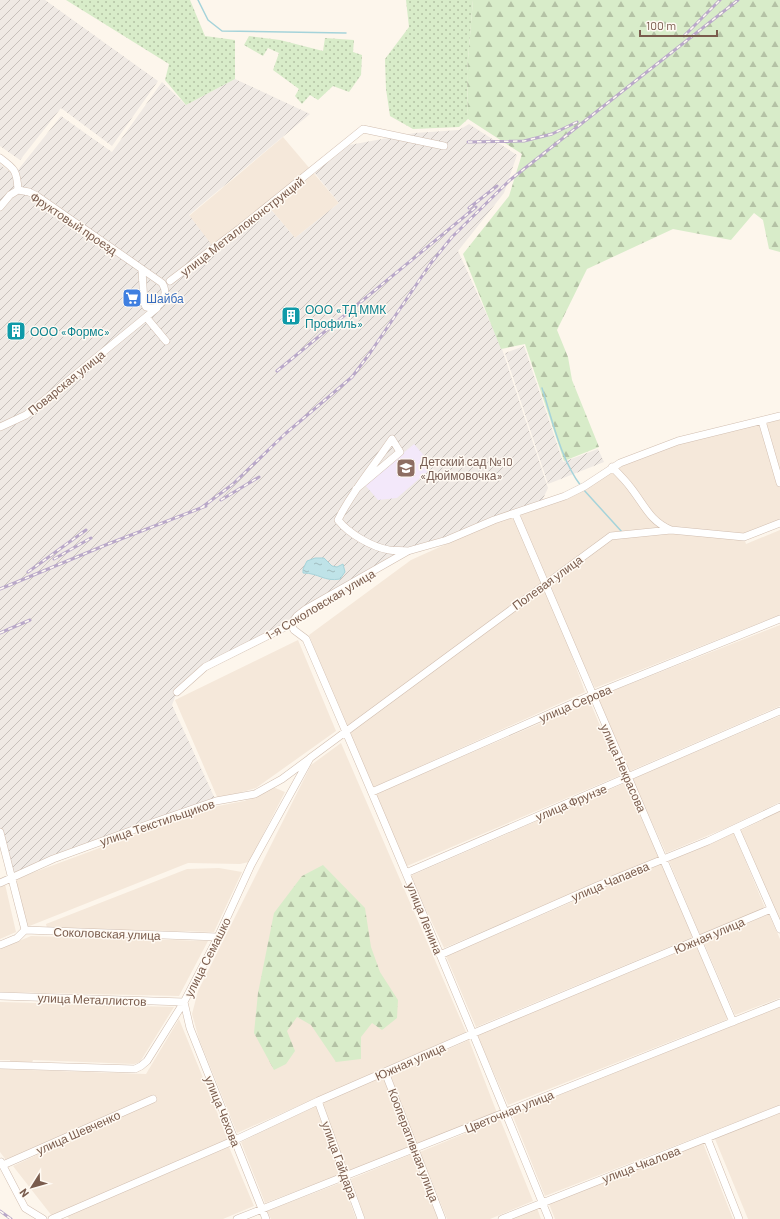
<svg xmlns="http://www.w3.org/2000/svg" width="780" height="1219" font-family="Barlow,sans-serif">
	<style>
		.residential { fill: #f5e8da }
		.industrial { fill: url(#industrial-furrows) }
		.education { fill: #f3e8fa }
		.grass { fill: url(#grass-dots) }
		.forest { fill: url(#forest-firs) }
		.water { fill: url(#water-ripples); stroke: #a5d3da }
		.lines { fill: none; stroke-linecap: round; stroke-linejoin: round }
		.stream { stroke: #a5d3da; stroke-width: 1.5 }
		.minor-casing { stroke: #d1beb0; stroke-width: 8 }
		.minor { stroke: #fff; stroke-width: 7 }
		.rail-casing { stroke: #b9a8c9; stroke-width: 3 }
		.rail { stroke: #fffaf3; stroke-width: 1.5; stroke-dasharray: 4.5; stroke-linecap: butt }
		.labels { text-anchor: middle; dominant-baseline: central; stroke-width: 3; stroke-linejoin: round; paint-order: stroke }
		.street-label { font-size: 12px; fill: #7a5c4d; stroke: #fffaf3 }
		.shop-label { font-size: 12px; fill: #366cbe; stroke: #fffaf3; text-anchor: start }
		.culture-label { font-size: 12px; fill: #0d838f; stroke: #fffaf3; text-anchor: start }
		.education-label { font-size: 12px; fill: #785e54; stroke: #fffaf3; text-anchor: start }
	</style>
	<defs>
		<pattern id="industrial-furrows" width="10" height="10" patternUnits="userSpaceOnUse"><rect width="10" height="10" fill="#efe9e4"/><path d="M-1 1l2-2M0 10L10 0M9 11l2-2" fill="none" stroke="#c7c0bb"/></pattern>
		<pattern id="grass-dots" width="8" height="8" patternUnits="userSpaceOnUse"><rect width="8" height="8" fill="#d8ecc9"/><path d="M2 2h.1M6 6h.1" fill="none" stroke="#b4c2a5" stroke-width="1.8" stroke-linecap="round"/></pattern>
		<pattern id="forest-firs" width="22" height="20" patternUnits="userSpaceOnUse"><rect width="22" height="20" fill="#d8ecc9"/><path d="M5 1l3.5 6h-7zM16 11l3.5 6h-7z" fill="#b4c2a5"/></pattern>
		<pattern id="water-ripples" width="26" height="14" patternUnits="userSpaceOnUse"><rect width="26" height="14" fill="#bfe3e8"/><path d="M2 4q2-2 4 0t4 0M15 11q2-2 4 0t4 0" fill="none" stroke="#a0bbbe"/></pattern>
	</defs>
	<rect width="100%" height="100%" fill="#fdf6ec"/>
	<path class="residential" d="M283,137L339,203L295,238L268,206L213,248L189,216Z
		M780,416V523L744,538L746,544L780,530V615L595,688L548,590L585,692L372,788L346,732L309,635L411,560L515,513L565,496L608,470L678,441Z
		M780,625V706L630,771L597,697Z
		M298,640L336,731L256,788L218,799L175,700Z
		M590,702L621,775L407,866L375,794Z
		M780,716V802L726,828L666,853L632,779Z
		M341,743L466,1032L237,1133L199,1039L192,1014L198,991L311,765Z
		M625,783L659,857L444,948L410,876Z
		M273,787L285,792L249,862L240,864L188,863L27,927L13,880L194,813L218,806L244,801L261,795Z
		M780,811V921L740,831Z
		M734,833L765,908L700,935L669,861Z
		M663,863L693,937L476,1027L446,956Z
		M219,868L242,872L214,932L47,928L46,924L187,869Z
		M5,884L16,932L0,939V886Z
		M769,914L780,939V998L735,1015L703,941Z
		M31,936L208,941L179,996L0,992V949Z
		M696,945L728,1019L508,1105L477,1035Z
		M0,1002L174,1007L140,1062L134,1064L33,1060L32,1063L10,1062V1060H0Z
		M780,1007V1105L545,1196L512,1114Z
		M179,1019L228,1139L52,1216L13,1166L156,1100L154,1095L6,1160L0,1152V1069L146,1074Z
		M469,1040L497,1113L417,1145L390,1075Z
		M383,1076L410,1148L348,1171L321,1103Z
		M316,1106L341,1174L265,1203L241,1142Z
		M780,1113V1219H748L715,1139Z
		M500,1119L533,1201L490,1219H447L420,1152Z
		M703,1143L733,1219H555L549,1204Z
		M229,1147L254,1206L223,1219H69L67,1216Z
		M412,1154L438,1219H365L351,1179Z
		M343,1182L356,1219H271L267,1211Z
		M537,1208L541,1219H510Z"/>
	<path class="industrial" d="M0,0H45L158,81L112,146L61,108L20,160L0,146Z
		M235,79L310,114L189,215L214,248L268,206L295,238L339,203L313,171L344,146L415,133L459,130L469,124L517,155L504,193L458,251L501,346L548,488L540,505L418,548L293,620L205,667L177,692L172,705L216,801L12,878L0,832V164L14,175L61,116L112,152L162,82L186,105Z
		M524,346L563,462L598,449L604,462L548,484L505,353Z"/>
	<path class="education" d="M414,444L428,460L427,472L397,498L378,500L365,485Z"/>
	<path class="grass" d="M66,0H190L205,36L235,40V79L186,105L165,80L169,64Z
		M406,0H473L467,71L468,119L459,127L413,129L390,116L386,89L385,59L409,27Z
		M249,36L280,40L323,51L325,38L354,40L353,52L362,55L361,75L349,92L333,86L318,100L310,95L302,104L295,96L299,89L273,70L279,53L268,48L263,56L244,45Z"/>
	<path class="forest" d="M473,0H780V252L769,249L763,220L754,213L731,240L673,229L587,269L557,330L568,357L572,380L599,447L564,461L525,344L501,349L463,254L509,196L522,154L468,119L467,71Z
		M323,865L365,908L371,947L380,972L398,1000L397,1018L382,1030L372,1023L361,1037V1059L336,1062L311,1025L297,1017L287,1031L295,1051L286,1064L274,1070L254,1033L258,993L274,913L302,876Z"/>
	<path class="water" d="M315,558H324L332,566L337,567L343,564L345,572L340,579C324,582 319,573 303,573V569L307,561Z"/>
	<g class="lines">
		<path class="stream" d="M198,0L208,20L222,31L346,33
			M542,388C552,419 561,460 581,486
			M583,489L622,532"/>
		<g class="minor-casing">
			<path id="minor" d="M0,158C15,169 17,171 18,190
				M18,190L29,192L37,196L162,283C170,295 160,312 146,307L144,303L142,270
				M0,207L10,195L18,190
				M170,281L239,229L363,129L444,146
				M146,317L166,341
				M762,421L780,483
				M0,427L26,415L157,308
				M612,467C619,474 626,481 631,488C645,506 650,521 671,530
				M356,489L400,452L392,439C374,466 352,491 338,520C349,534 372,547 389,550C395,551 402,550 408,551
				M515,513L733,1022
				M291,624L294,630L306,639C389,831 470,1025 549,1219
				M177,692L205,667L291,624L297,616L306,609L408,551L447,540L494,520L565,496L585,486L620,463L678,441L780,416
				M372,792L592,695L780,619
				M736,829L780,929
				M0,832L25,930
				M406,873L780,711
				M0,883L53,859L152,823L216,801L255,794L282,779L309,759
				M0,945L17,938L25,930L218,937
				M440,955L597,886L708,841L780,807
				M0,996L184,1002L190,1028L266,1219
				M0,1065L135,1069L141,1066L147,1061L184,1002L218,937L251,865L310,758L611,536L671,530L744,537L780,523
				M385,1072L442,1219
				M318,1101L361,1219
				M707,1138L739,1219
				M1,1162L25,1208L43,1219
				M3,1165L153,1099
				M52,1219L235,1140L318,1101L474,1033L771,909
				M237,1219L780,1003
				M502,1219L780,1109"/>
		</g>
		<use href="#minor" class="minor"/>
		<g class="rail-casing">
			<path id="rail" d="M684,36L720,0
				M468,142L524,141L552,134L577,122
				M469,208L497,186
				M277,371L476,207
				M221,500L259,477
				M201,508L233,484L285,434L352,377L370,353L431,263L452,237L510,180L738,0
				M54,559L91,538
				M28,572L86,530
				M0,589L108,544L206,506
				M0,633L30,620
				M0,1211L11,1219"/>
		</g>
		<use href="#rail" class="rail"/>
	</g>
	<defs>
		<g id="supermarket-square" transform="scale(1)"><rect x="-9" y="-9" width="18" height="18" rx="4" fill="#3f7fe0" stroke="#fffaf3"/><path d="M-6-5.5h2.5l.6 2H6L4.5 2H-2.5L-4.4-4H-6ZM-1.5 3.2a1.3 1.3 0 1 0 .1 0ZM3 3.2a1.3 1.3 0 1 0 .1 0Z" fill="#fff"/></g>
		<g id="building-square" transform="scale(1)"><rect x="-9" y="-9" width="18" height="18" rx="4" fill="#0f9aa8" stroke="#fffaf3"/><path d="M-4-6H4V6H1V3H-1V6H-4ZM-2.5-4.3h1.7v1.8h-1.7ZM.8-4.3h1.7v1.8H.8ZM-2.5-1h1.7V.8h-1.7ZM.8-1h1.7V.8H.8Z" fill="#fff"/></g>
		<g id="school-square" transform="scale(1)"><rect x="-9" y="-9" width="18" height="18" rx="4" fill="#8d6e63" stroke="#fffaf3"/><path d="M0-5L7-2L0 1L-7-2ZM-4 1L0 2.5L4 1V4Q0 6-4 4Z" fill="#fff"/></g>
	</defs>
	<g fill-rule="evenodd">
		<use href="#supermarket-square" x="132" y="298"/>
		<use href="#building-square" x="291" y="316"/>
		<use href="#building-square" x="16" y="331"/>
		<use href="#school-square" x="406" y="468"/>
	</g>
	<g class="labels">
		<g class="street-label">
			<text transform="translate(74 223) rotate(34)">Фруктовый проезд</text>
			<text transform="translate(242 226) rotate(-38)">улица Металлоконструкций</text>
			<text transform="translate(66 382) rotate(-39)">Поварская улица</text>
			<text transform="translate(547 582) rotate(-36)">Полевая улица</text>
			<text transform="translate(320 604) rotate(-31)">1-я Соколовская улица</text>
			<text transform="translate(575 703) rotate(-23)">улица Серова</text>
			<text transform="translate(624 768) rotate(66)">улица Некрасова</text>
			<text transform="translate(571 802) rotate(-23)">улица Фрунзе</text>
			<text transform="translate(157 822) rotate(-19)">улица Текстильщиков</text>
			<text transform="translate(610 881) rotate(-23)">улица Чапаева</text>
			<text transform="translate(425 918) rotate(68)">улица Ленина</text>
			<text transform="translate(107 933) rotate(2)">Соколовская улица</text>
			<text transform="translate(709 935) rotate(-23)">Южная улица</text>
			<text transform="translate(207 957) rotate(-63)">улица Семашко</text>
			<text transform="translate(92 999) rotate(2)">улица Металлистов</text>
			<text transform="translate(410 1061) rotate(-24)">Южная улица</text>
			<text transform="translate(223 1111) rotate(68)">улица Чехова</text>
			<text transform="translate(509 1111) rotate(-22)">Цветочная улица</text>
			<text transform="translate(78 1132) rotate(-24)">улица Шевченко</text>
			<text transform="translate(414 1145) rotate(69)">Кооперативная улица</text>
			<text transform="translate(340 1160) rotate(70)">улица Гайдара</text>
			<text transform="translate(641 1164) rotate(-21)">улица Чкалова</text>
		</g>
		<g class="shop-label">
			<text x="146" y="298">Шайба</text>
		</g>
		<g class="culture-label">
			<text x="305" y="309">ООО «ТД ММК<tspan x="305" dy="14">Профиль»</tspan></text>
			<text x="30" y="331">ООО «Формс»</text>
		</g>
		<g class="education-label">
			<text x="420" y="461">Детский сад №10<tspan x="420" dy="14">«Дюймовочка»</tspan></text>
		</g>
	</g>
	<g transform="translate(32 1187) rotate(233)" stroke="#fffaf3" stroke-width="3" paint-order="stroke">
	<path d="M0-3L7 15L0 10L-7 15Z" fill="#7a5c4d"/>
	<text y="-6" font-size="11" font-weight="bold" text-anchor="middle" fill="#7a5c4d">N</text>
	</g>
	<path d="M640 30v6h77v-6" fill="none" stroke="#7a5c4d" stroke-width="2"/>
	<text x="646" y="30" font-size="12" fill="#7a5c4d" stroke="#fffaf3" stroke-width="3" paint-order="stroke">100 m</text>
</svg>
